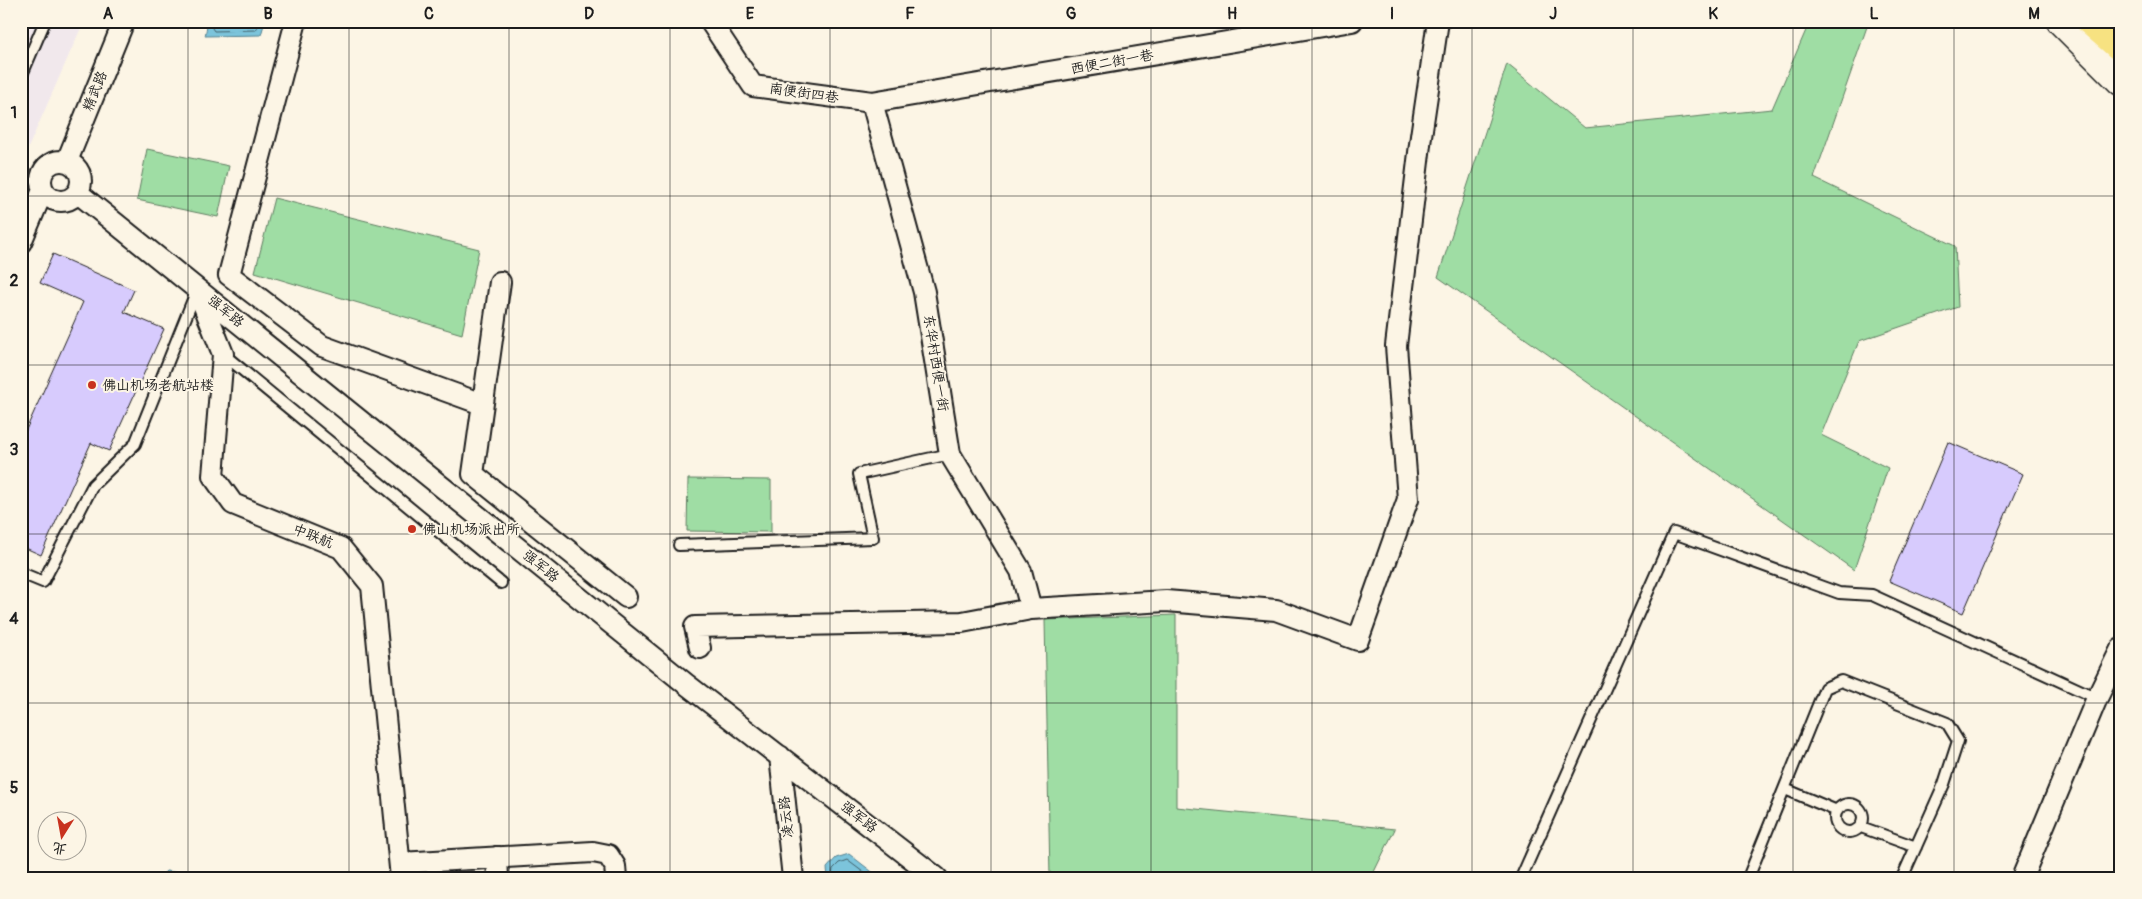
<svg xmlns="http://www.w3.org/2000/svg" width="2142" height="899" font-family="Pangolin,'LXGW WenKai TC',sans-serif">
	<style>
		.built { fill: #f1e8ec }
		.green { fill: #9fdda4; stroke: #5e7c60 }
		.water { fill: #7bc4db; stroke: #55818f }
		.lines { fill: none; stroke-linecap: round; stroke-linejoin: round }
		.shore { stroke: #425f68; stroke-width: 1 }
		.building { fill: #d7cbfd; stroke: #1c1c1c }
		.lane-casing { stroke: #1c1c1c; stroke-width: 14 }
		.street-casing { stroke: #1c1c1c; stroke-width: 24 }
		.secondary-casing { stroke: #1c1c1c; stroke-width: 31 }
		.primary-casing { stroke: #1c1c1c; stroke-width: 31 }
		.lane { stroke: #fcf5e5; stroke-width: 10 }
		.street { stroke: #fcf5e5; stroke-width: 20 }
		.secondary { stroke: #fcf5e5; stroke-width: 28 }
		.primary { stroke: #f7e281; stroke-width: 28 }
		.grid { fill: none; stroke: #1c1c1c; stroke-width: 1; stroke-opacity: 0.55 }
		.poi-dot { fill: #c8321e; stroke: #fcf5e5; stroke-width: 2 }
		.labels { text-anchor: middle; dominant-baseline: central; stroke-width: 4; stroke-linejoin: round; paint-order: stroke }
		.street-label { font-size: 14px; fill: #1c1c1c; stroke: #fcf5e5 }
		.poi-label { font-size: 14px; fill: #1c1c1c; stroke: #fcf5e5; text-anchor: start }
		.neatline { fill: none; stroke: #1c1c1c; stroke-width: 2 }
		.grid-label { font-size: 16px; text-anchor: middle; font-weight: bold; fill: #1c1c1c }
	</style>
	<rect width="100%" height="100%" fill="#fcf5e5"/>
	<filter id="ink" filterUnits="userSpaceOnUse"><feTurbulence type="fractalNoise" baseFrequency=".02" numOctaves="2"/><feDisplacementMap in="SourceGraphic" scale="10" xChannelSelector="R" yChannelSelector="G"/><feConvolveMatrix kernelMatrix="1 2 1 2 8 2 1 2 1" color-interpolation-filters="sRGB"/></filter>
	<g filter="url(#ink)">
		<path class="built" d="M21,21H84L21,164Z"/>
		<path class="green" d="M1810,21H1869L1814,178L1955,246L1958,307L1859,341L1821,435L1888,468L1854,570L1438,277L1507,64L1585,128L1772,109Z
			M147,149L229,166L218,217L137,200Z
			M274,198L479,249L462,334L255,272Z
			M688,479L771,480V532L687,531Z
			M1176,615V807L1395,829L1371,878H1050L1045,620Z"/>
		<path class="water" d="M208,21H265L261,35L205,36Z
			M849,854L880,878H828L827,868L836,858Z
			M166,871L206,877L209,878H159Z"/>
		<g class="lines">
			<path class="shore" d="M213,21L212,28L214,31L256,30L260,21
				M832,878L833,869L839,863L847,860L871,878"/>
		</g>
		<path class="building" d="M53,254L134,290L124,312L164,329L109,451L91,443L41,555L21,546V441L83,302L40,283Z
			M1948,442L2023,474L1963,613L1889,581Z"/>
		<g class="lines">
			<g class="lane-casing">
				<path id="lane" d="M21,77L45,21
					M223,354L501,583
					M679,545L873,538L859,474L950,454
					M21,573L43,582L93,485L135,444L196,292
					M1785,789L1837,811
					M1835 818a14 14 0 1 1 28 0a14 14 0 1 1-28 0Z
					M1861,827L1916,847
					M1521,878L1674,533L1839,593L1872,595L2097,698
					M1748,878L1825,688L1841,681L1947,723L1958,741L1944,784L1902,878"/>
			</g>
			<g class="street-casing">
				<path id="street" d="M296,21L229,275L322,346L482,404
					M710,21L753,86L872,102L1352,21
					M872,102L924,292L950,454L1021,571L1031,609
					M41 181a20 20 0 1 1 40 0a20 20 0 1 1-40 0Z
					M67,161L124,21
					M78,193L686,684L937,878
					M21,242L43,190
					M500,282L473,474L626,597
					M198,291L223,354L213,476L233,504L341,548L372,586L401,878
					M700,648L695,627L962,622L1031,609L1166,601L1276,610L1358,640L1408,499L1396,346L1421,136L1438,21
					M780,756L793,878
					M497,857L498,878
					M400,863L593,852L608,855L615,866L616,878
					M2022,878L2097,698L2121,649"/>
			</g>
			<g class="secondary-casing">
				<path id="secondary" d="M2061,21L2121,81"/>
			</g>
			<g class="primary-casing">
				<path id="primary" d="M2090,21L2121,48"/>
			</g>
			<use href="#lane" class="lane"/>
			<use href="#street" class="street"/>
			<use href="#secondary" class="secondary"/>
			<use href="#primary" class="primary"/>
		</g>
	</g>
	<path class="grid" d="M188,21V878M349,21V878M509,21V878M670,21V878M830,21V878M991,21V878M1151,21V878M1312,21V878M1472,21V878M1633,21V878M1793,21V878M1954,21V878M21,196H2121M21,365H2121M21,534H2121M21,703H2121"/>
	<g class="poi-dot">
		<circle cx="92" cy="385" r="5"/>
		<circle cx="412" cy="529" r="5"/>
	</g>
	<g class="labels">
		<g class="street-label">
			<text transform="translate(1112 62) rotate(-10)">西便二街一巷</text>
			<text transform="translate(95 91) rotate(-68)">精武路</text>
			<text transform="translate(804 93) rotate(8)">南便街四巷</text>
			<text transform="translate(226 311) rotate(39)">强军路</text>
			<text transform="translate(936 363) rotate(81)">东华村西便一街</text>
			<text transform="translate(313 536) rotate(22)">中联航</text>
			<text transform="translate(541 566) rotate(39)">强军路</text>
			<text transform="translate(786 817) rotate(-96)">凌云路</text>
			<text transform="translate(859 817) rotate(38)">强军路</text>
		</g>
		<g class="poi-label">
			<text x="102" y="385">佛山机场老航站楼</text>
			<text x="422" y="529">佛山机场派出所</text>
		</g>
	</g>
	<rect width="2142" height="899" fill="none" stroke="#fcf5e5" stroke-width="55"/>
	<g transform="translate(62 836) rotate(191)"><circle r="24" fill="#fcf5e5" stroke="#a29e95"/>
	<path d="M0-4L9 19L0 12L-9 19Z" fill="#c8321e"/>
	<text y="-8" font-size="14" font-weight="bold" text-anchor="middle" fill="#1c1c1c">北</text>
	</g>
	<rect x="28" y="28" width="2086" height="844" class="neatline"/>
	<g class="grid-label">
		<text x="108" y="19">A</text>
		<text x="268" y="19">B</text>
		<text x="429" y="19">C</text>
		<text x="589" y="19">D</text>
		<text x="750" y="19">E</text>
		<text x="910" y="19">F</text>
		<text x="1071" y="19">G</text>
		<text x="1232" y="19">H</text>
		<text x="1392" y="19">I</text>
		<text x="1553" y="19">J</text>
		<text x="1713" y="19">K</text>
		<text x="1874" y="19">L</text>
		<text x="2034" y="19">M</text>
		<text x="14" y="118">1</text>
		<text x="14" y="286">2</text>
		<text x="14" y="455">3</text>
		<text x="14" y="624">4</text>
		<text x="14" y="793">5</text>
	</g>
</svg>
